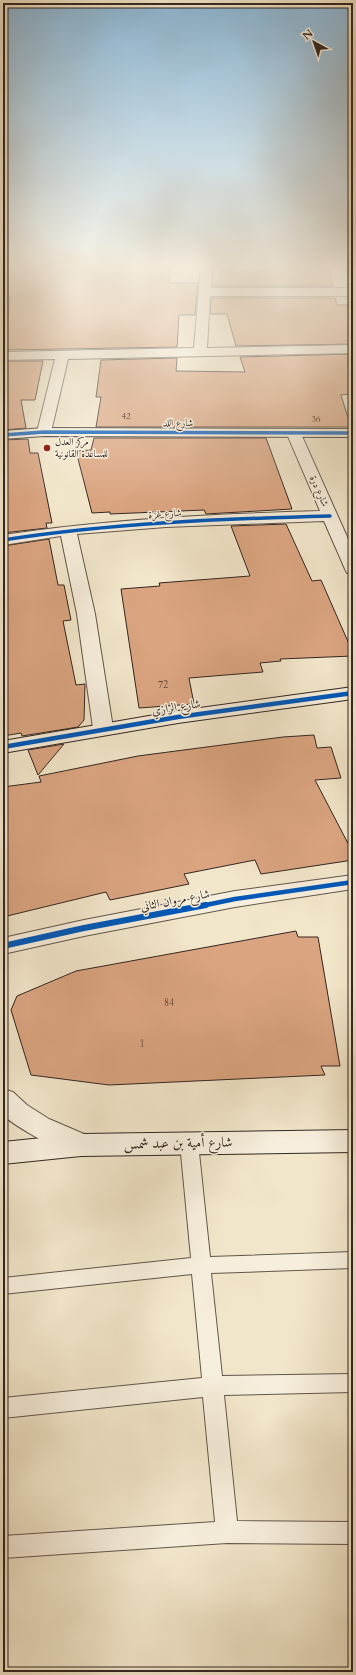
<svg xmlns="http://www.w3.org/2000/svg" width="356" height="1675" font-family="Cardo,Amiri,serif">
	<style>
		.building { fill: #daa480; stroke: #322621 }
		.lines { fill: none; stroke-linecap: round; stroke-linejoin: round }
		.lane-casing { stroke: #62564b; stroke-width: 2 }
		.street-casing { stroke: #62564b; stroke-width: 2 }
		.secondary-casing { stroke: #322621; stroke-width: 2 }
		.lane { fill: #f7efdd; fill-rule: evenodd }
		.street { fill: #f7efdd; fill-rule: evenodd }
		.secondary { fill: #f7efdd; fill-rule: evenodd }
		.cycleway-far2-casing { stroke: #f7efdd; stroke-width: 5.5 }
		.cycleway-far1-casing { stroke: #f7efdd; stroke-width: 7 }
		.cycleway-casing { stroke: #f7efdd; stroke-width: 8 }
		.cycleway-far2 { stroke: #0057b8; stroke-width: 3.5 }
		.cycleway-far1 { stroke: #0057b8; stroke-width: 4.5 }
		.cycleway { stroke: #0057b8; stroke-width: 6 }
		.poi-dot { fill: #8f2418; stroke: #f7efdd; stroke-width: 1.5 }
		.labels { text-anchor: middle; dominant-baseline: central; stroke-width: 3; stroke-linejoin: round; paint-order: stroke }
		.far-number-label { font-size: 9px; fill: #5c4639 }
		.far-street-label { font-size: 10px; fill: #322621; stroke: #f7efdd }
		.far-poi-label { font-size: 10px; fill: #322621; stroke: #f7efdd; text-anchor: start }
		.number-label { font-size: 10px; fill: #5c4639 }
		.street-label { font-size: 12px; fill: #322621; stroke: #f7efdd }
		.near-street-label { font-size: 14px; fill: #322621; stroke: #f7efdd }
	</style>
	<rect width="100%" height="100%" fill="#f2e6ca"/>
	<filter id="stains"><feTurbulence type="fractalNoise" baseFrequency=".005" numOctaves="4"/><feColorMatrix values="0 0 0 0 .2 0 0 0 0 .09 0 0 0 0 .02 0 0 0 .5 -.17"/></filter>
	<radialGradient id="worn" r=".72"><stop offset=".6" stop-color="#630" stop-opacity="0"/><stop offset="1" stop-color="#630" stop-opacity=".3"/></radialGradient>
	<path class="building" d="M11,266H170L169,283H198L195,315H179L177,347L4,350L10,298H3V289Z
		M276,266H329L333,286H213V283H220V270H277Z
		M211,298H335L337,305H353V344L236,346L227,314H210Z
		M353,354V394L341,395L351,427H96L101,397H96L101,360L177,358L176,371L245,372L240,357Z
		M3,361H43L35,400H21L26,428L3,430Z
		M94,438H266L292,509L206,514L204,510L110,514V512L92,513L76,451L91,450Z
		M28,439L30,453H38L52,523H46L47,528L3,533V440Z
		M286,524L312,581L321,580L353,653V656L280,659L281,661L260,663L263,672L189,678L194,704L139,708L121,589L160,586L159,583L250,576L231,526Z
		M49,539L58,585H64L71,620L63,621L76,685L85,684L84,720L78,727L22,736L21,733L3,736V546Z
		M314,735L317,748L331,747L341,778L315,780L353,853V860L261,874L255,860L184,874L189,884L110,900L106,892L3,917V787L41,782L39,776L138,756L283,737Z
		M64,744L38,775L28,750Z
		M296,931L298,937H318L340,1066H321L325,1075L109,1085L31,1075L11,1010L17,996L76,971Z"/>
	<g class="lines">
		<g class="lane-casing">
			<path id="lane" d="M189,1136L195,1138L198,1143L210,1257L353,1252V1268L211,1273L222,1376L353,1374V1392L224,1395L237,1521L353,1522V1544L227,1543L3,1558V1536L215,1522L203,1397L3,1418V1398L202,1378L192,1274L3,1294V1278L191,1258L180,1143L183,1138Z"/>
		</g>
		<g class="street-casing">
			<path id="street" d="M201,266H213L211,288H353V296H210L207,348L353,345V353L68,359L51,432L49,435L44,436L39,435L37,432L55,359L3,360V352L194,348Z
				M294,430L299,431L301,434L353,550V574L347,573L345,569L324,521L166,527L77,534L95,614L113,728L110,732L103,734L96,732L93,728L77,614L61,536L3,545V535C108,519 214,514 320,511L287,434L289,431Z
				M353,875V889L235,907L84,936L3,954V938L84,920L235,891Z
				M3,1089L13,1092L27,1105L49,1119L91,1137L95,1145L91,1153C88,1154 85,1155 82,1156C68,1157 14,1126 3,1115Z"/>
		</g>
		<g class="secondary-casing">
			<path id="secondary" d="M44,428L353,429V437L44,436L3,439V431Z
				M353,687V699L178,723L3,753V741L178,711Z
				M353,1130V1152L81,1156L3,1164V1142L81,1134Z"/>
		</g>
		<use href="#lane" class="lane"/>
		<use href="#street" class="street"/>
		<use href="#secondary" class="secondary"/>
		<g class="cycleway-far2-casing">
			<path id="cycleway-far2" d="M3,435L44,432L353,433
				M3,540C112,523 220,519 330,516"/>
		</g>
		<g class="cycleway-far1-casing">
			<path id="cycleway-far1" d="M3,747L178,717L353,693
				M201,906L235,899L353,882"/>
		</g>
		<g class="cycleway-casing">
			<path id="cycleway" d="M3,946L84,928L206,905"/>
		</g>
		<use href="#cycleway-far2" class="cycleway-far2"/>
		<use href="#cycleway-far1" class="cycleway-far1"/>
		<use href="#cycleway" class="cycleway"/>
	</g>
	<linearGradient id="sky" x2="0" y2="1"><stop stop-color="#8bb8d8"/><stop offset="0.53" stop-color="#f9f4e7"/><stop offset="1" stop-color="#f9f4e7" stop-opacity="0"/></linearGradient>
	<rect width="356" height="501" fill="url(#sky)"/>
	<circle class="poi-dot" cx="47" cy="448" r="4"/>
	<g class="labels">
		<g class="far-number-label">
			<text x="126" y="416">42</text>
			<text x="316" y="419">36</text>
		</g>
		<g class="far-street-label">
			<text x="178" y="423">شارع اللد</text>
			<text transform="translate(319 491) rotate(66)">شارع درة</text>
			<text transform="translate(165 514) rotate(-4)">شارع غزة</text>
		</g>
		<g class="far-poi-label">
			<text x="55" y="442">مركز العدل<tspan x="55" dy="12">للمساعدة القانونية</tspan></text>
		</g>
		<g class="number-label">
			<text x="163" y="685">72</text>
			<text x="169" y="1003">84</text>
			<text x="142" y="1044">1</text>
		</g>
		<g class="street-label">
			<text transform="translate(176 707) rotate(-9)">شارع الرازي</text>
			<text transform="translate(175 900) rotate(-11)">شارع مروان الثاني</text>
		</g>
		<g class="near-street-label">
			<text transform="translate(178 1143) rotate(-1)">شارع أمية بن عبد شمس</text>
		</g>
	</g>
	<rect width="356" height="1675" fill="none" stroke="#f2e6ca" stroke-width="16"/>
	<rect x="4" y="4" width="348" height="1667" fill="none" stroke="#322621" stroke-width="2"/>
	<rect x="8" y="8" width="340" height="1659" fill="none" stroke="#322621"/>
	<g transform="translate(314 42) rotate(320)" stroke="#f7efdd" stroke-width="3" paint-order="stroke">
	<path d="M0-3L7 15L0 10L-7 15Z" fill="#322621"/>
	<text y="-6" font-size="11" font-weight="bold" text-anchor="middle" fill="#322621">N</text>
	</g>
	<rect width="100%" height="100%" filter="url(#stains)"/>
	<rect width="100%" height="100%" fill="url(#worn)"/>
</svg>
